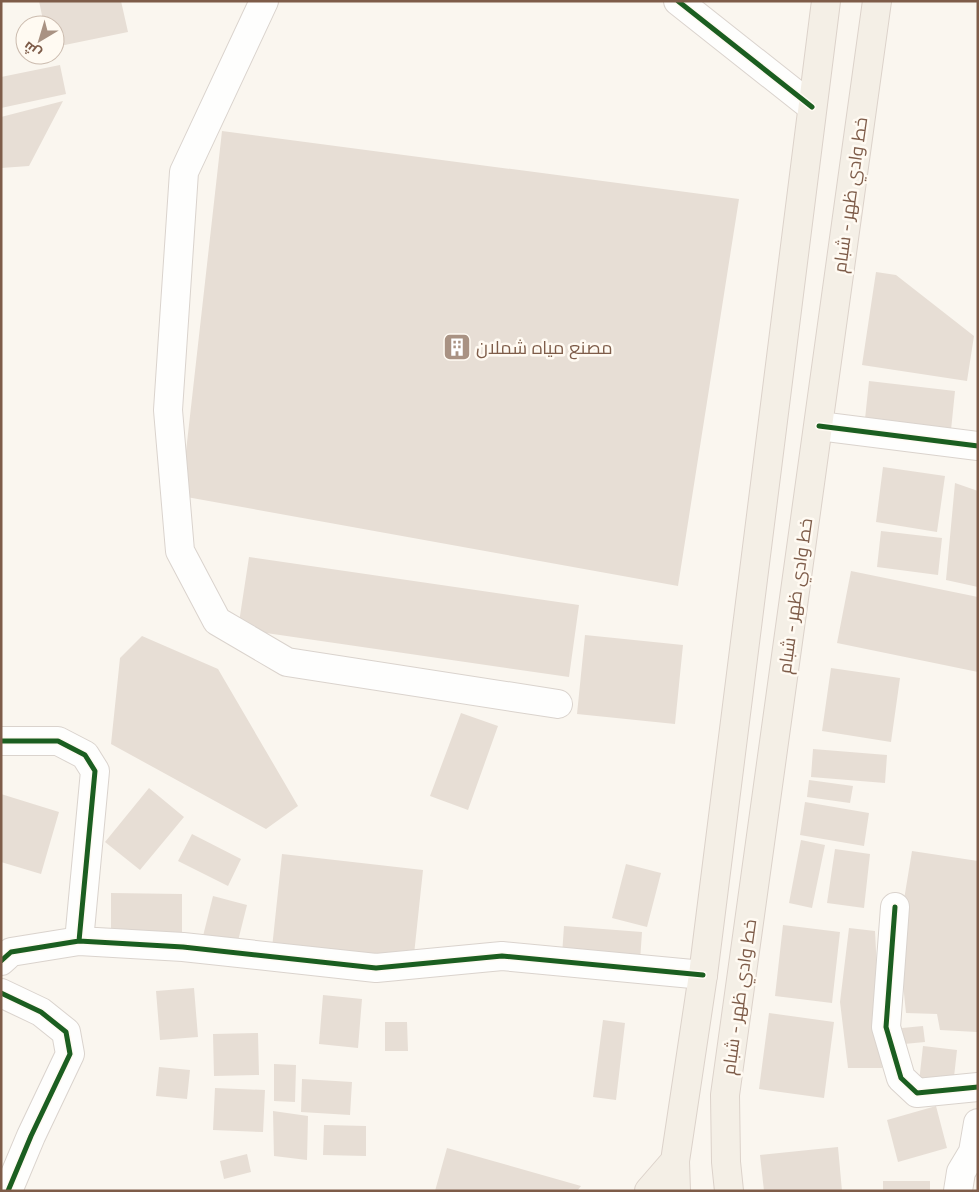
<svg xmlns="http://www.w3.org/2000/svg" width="979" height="1192" font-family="'Space Grotesk',Cairo,sans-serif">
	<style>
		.building { fill: #e7ded5 }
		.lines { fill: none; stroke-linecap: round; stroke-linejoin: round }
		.minor-casing { stroke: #dad3cd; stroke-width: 30 }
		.major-casing { stroke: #dcd2ca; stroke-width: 30 }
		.minor { stroke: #fefefd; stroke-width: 28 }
		.major { stroke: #f4efe6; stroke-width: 28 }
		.cycleway-casing { stroke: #fffaf2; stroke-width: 8 }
		.cycleway { stroke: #1b5e20; stroke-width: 5 }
		.labels { text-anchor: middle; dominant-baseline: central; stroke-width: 5; stroke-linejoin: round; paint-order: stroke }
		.street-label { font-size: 18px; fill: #7e5c49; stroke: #fffaf2 }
		.poi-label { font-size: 18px; fill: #7e5c49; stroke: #fffaf2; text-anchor: start }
	</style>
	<rect width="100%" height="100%" fill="#faf6ef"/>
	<path class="building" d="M39,1H121L128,32L55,47V25H44Z
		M60,65L66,94L1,108V77Z
		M63,101L29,166L1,168V117Z
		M222,131L739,199L678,586L181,496Z
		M876,272L896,275L974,336L967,381L862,365Z
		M869,381L955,391L951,430L865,419Z
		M883,467L945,476L937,532L876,522Z
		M955,483L978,491V587L946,580Z
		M881,531L942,538L938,575L877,567Z
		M249,557L579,605L569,677L238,629Z
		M851,571L978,597V672L837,643Z
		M585,635L683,645L675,724L577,714Z
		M142,636L218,669L298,806L266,829L111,744L120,658Z
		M831,668L900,678L891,742L822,731Z
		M461,713L498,726L468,810L430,796Z
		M813,749L887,755L885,783L811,777Z
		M809,780L853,786L850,803L807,797Z
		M149,788L184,817L140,870L105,842Z
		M1,794L59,812L41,874L1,862Z
		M805,802L869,813L864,846L800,835Z
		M192,834L241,859L228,886L178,861Z
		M801,840L825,845L812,908L789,903Z
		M835,849L870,854L864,908L827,903Z
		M912,851L978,861L977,1032L940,1030L937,1014L906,1013L898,936Z
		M282,854L423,870L413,964L272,948Z
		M626,864L661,873L647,927L612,918Z
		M111,893L182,894V943L111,942Z
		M213,896L247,905L236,949L202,940Z
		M783,925L840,932L832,1003L775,996Z
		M564,926L642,932L640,961L562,955Z
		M849,928L875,931L882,1068H848L840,1002Z
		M194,988L198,1037L160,1040L156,991Z
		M323,995L362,999L358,1048L319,1044Z
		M769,1013L834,1022L824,1098L759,1089Z
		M603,1020L625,1023L616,1100L593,1097Z
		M385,1022H407L408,1051H385Z
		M923,1026L925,1042L904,1044L902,1028Z
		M258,1033L259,1075L214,1076L213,1034Z
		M923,1046L957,1050L953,1086L919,1082Z
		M274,1064L296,1065L295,1102L274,1101Z
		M159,1067L190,1070L187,1099L156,1096Z
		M302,1079L352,1082L350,1115L301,1112Z
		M215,1088L265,1090L263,1132L213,1130Z
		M936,1106L947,1148L898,1162L887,1120Z
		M273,1111L308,1116L307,1160L274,1156Z
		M324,1125L366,1126V1156L323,1155Z
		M838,1147L842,1191H764L760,1155Z
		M447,1148L581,1186L577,1191H435Z
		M247,1154L251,1172L224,1179L220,1161Z
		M883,1181H930V1191H883Z"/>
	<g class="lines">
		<g class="minor-casing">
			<path id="minor" d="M264,1L184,172L168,410L180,551L217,621L287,662L558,704
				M678,1L812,107
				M819,426L978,446
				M1,741H58L85,755L95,771L79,941
				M895,907L886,1027L901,1078L917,1093L978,1087
				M1,961L11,952L79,941L183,947L376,968L502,956L703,975
				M1,993L41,1012L66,1032L70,1054L31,1136L8,1191
				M958,1191L961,1172L973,1152L978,1123"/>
		</g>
		<g class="major-casing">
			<path id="major" d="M649,1191L675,1161
				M676,1191L675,1161L703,975L826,1
				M729,1191L726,1162L725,1095L877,1"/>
		</g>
		<use href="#minor" class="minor"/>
		<use href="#major" class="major"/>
		<g class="cycleway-casing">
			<path id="cycleway" d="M678,1L812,107
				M819,426L978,446
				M1,741H58L85,755L95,771L79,941
				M895,907L886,1027L901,1078L917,1093L978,1087
				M1,961L11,952L79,941L183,947L376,968L502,956L703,975
				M1,993L41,1012L66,1032L70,1054L31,1136L8,1191"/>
		</g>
		<use href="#cycleway" class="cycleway"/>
	</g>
	<defs>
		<g id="building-square" transform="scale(1.4375)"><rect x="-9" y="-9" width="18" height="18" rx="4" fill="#a99283" stroke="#fffaf2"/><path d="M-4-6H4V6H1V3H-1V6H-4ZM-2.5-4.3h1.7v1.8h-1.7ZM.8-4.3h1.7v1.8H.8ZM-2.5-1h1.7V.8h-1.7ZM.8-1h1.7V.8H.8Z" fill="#fff"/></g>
	</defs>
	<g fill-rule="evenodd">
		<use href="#building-square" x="457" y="347"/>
	</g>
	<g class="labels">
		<g class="street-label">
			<text transform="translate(850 195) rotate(-82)">خط وادي ظهر - شبام</text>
			<text transform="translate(795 596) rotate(-82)">خط وادي ظهر - شبام</text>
			<text transform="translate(739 997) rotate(-82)">خط وادي ظهر - شبام</text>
		</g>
		<g class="poi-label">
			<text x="476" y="347">مصنع مياه شملان</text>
		</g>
	</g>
	<rect width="979" height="1192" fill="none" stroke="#7e5c49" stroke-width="5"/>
	<g transform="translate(40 40) rotate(218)"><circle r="24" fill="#fffaf2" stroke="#cbbbae"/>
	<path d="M0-4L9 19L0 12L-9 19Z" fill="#a99283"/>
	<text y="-8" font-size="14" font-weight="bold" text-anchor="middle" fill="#7e5c49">ش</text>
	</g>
</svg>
